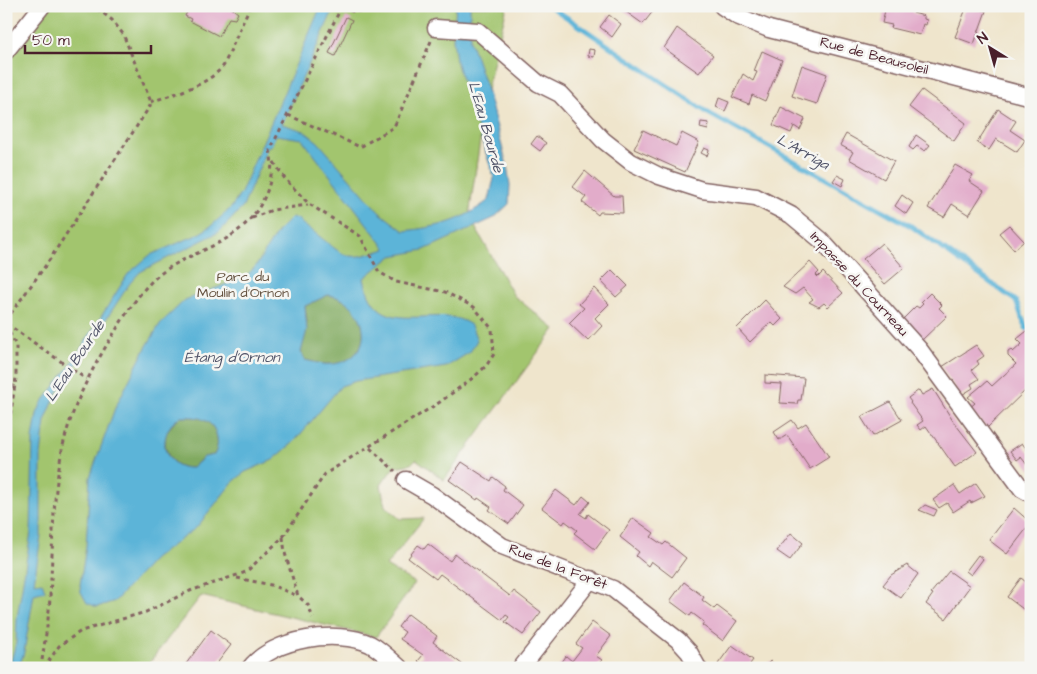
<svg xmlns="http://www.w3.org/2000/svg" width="1037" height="674" font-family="'Architects Daughter',sans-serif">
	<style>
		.green { fill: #a2c56e; stroke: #76724c }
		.forest { fill: #81aa61; stroke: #666446 }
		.water { fill: #5bb4d8; stroke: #526a82; fill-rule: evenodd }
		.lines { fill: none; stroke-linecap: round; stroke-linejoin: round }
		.stream { stroke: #5bb4d8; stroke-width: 5 }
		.building { fill: #e2acca }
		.minor-casing { stroke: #846463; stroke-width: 19 }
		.path { stroke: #846463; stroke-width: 3; stroke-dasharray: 4 4; stroke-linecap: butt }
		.minor { stroke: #fff; stroke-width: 16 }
		.labels { text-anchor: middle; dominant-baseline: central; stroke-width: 5; stroke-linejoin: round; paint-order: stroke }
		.street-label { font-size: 14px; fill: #4a1f2b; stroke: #f6f6f2 }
		.park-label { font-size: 14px; fill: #64513f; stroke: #f6f6f2 }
		.water-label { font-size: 15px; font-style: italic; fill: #505368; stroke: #f6f6f2 }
	</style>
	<rect width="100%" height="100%" fill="#f6f6f2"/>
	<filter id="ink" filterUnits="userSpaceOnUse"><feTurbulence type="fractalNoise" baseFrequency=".02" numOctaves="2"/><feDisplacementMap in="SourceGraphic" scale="10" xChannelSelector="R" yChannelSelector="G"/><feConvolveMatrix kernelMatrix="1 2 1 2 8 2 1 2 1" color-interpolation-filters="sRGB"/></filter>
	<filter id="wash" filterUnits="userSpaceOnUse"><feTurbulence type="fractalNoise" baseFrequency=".0096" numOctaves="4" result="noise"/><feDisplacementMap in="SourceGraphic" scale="20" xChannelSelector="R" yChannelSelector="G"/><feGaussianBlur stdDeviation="1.12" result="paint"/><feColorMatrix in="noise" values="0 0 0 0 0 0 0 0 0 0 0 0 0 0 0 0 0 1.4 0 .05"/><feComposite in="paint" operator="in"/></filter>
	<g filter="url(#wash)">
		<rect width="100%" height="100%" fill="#efe5cc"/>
		<path class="green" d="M45,6H507L488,85L469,216L514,296L555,329L444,480L416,459L411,464L394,467L381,485L385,506L400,519L424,518L386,566L415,583L376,637L201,596L145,668H6V57Z"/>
		<path class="forest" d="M328,295C368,300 380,359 332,364C322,365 314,362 305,360L301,352L307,322L305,306Z
			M179,417C187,417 197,416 204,420C217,425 221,444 214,455L204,457L192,468C171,469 162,451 166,432Z"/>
		<path class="water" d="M321,6H335L282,124L304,131L318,142L379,212L404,231C442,226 458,223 489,200L494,178L456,61L453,39L456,6H470V40L487,90L507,165L510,185L509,204L494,218L424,250L392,256L364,278C376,345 436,300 471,325L477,340L470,352L446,367L356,381L341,386L293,443L273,460L245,472L232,483L197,527L154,559L115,601L97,607L87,603L81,592L80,585L86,546L90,477L115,408L144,351L160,324L185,300L245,277L256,266L278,231L292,217L298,219C303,226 312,230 319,236C350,261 348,260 386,249L302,139L276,135L271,146H268L243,207L219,232L140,272L130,283L56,395L45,421L41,455V536L34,583L42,582L45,591L34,594L24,652L19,668H9L16,643L17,618L31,532L33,439L37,414L41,404L70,366L128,274L150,255L197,235L211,226L231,208L241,193ZM328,295C368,300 380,359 332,364C322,365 315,362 305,360L301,352L307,330L305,306ZM180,417C187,417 197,416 204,420C217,425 221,444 214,455L204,457L192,468C161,469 156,432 180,417Z"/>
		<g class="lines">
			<path class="stream" d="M550,6L708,113L911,226L1016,301L1026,328L1031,330"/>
		</g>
		<g id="blocks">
			<path class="building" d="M190,6H229L238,13L235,19L229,18L219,36L190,21L191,19L185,16Z
				M618,6H657L643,24Z
				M886,6H915L913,13L924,16V19L927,20L926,25L923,24L920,35L891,28L892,25L882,23Z
				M967,6L986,11L974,44L955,37Z
				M609,15L621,24L612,37L600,27Z
				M346,17L352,20L335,56L329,53Z
				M677,28L713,55L699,73L664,48Z
				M589,49L595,50L594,57L588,56Z
				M762,51L782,60L765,101L752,95L749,104L732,97L743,74L753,81L757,72L754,71Z
				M802,65L827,74L817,104L792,96Z
				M922,90L966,123L954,141L909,107Z
				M719,98L729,102L725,111L716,107Z
				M781,107L805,119L800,130L794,126L791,133L773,125Z
				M998,109L1016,121L1010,130L1025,140L1017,152L996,139L989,150L977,143Z
				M701,122L709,123L708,130L700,128Z
				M643,130L676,146L682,133L699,142L685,172L634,149Z
				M846,134L894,161L884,179L849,159L853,152L840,145Z
				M916,135L930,145L925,151L917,146L913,150L909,147Z
				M537,136L546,143L540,151L531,144Z
				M704,148L709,150L707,156L701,153Z
				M955,165L973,175L969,181L984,191L969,215L952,204L944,217L928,208Z
				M585,171L614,196H622L623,213L600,212L598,215L582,202L586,197L573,187Z
				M837,175L845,179L842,186L833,181Z
				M902,195L913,203L906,214L895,206Z
				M1009,225L1024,241L1014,250L999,233Z
				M882,243L904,268L885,284L863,259Z
				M810,262L819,272L816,275L818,277L823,272L843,293L828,307L824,303L819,307L809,302L813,299L803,288L795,294L783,287Z
				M612,270L628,286L616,297L601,281Z
				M594,288L609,304L595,318L602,326L588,341L569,323L584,308L579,304Z
				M930,293L942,305L939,308L947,316L922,340L902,320L916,306L919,308L923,304L921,302Z
				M765,300L782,319L775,326L771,322L750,342L737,328Z
				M1027,331L1031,333V385L987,428L968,409L975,403L968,397L987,381L992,386L1016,364L1008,356V352L1011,350L1013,352L1022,344L1017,339Z
				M976,345L984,356L977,361L979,364L972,370L979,379L971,384L973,388L960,396L942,367Z
				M765,375L804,378L801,400H798L797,404L780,403L782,384L765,383Z
				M933,389L953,421L977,452L955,467L926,426L921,430L917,425L923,421L910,403L911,402L908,398L919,390L922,395Z
				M890,402L902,420L873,436L861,417Z
				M792,420L798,428L806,423L829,457L810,469L787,435L779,440L774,432Z
				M1022,443L1031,455V470L1021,457L1017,460L1010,451Z
				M462,462L491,481L493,477L505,486L503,490L523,505L509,524L489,510L491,507L478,498L477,500L449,480Z
				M976,483L985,496L971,503L970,501L953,512L947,503L939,508L933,500L954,485L960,494Z
				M556,490L576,505L583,496L590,502L580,514L586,518L588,514L609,530L595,549L574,533L577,530L565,521L563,524L542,508Z
				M925,505L937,510L934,516L919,510Z
				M1014,508L1031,523L1007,554L989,540Z
				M633,518L654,533L651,537L663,545L666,542L686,558L672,577L651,561L648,566L636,556L639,552L620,537Z
				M791,533L803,543L790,560L777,551Z
				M428,544L450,561L455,554L510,596L514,591L541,612L523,635L505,622L509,617L506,615L502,620L440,574L436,579L408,558L418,545L424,549Z
				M978,555L983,559L971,575L966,571Z
				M907,565L918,574L901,598L883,585L891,575Z
				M949,571L970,586L946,619L926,604L933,594L931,593Z
				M1021,578L1031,586V615L1007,597Z
				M684,582L704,597L702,600L714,609L717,606L737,621L723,641L702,625L704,622L692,613L690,616L670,601Z
				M408,614L437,636L433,642L467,668H426L418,661L423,655L400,639L405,632L398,627Z
				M592,622L611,636L596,656L602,660L597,668H558L566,656L572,661L582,648L576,644Z
				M211,630L231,645L215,666L212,664L209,668H183Z
				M732,645L753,660L750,664L756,668H723L718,664Z
				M770,661L779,668H765Z"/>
		</g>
	</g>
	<g filter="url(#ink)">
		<use href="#blocks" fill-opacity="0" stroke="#846463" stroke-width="1"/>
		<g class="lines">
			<g class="minor-casing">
				<path id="minor" d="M722,6L737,16L769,29L1031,97
					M436,28L478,31L538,83L560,94L603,140L631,162L659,176L702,190L756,197L791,215L821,240L919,349L1022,489L1031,494
					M6,51L42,6
					M406,480L432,495L502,546L613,589L678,640L689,652L698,668
					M250,668C273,638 337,629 370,644C380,649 391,660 400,668
					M521,668L591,579"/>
			</g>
			<path class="path" d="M439,6V14
				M342,8L355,12L387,6
				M151,102C175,93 208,86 224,65L250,6
				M288,115L360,147L394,127L431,41
				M252,218L272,210L308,205
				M6,320L46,265L150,106L151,102L123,34L112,20L94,6
				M7,324L86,379
				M6,325L16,346V378L6,444
				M6,403L14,383
				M370,448L395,471
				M283,537L285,553L298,596L308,605L313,618
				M237,578L271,585L298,596
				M41,668C44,644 49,620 50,596C53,551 52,506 60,461C67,418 86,379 108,343C121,322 134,299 152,281C173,261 199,254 224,240C256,222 278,187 270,150L342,6
				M44,668L59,646L81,631L146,612L190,591L246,572L283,537L325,474L440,402L474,377L486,366L494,354L492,329L474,307L445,292L396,282L379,272L360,236L309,204L285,179L272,159"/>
			<use href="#minor" class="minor"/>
		</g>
	</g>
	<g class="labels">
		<g class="street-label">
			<text transform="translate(874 56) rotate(15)">Rue de Beausoleil</text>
			<text transform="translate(859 284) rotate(47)">Impasse du Courneau</text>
			<text transform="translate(558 567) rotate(21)">Rue de la Forêt</text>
		</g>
		<g class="park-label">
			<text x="243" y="277">Parc du<tspan x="243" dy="16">Moulin d'Ornon</tspan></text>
		</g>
		<g class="water-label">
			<text transform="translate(486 127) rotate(74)">L'Eau Bourde</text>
			<text transform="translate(803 152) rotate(29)">L'Arriga</text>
			<text x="232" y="357">Étang d'Ornon</text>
			<text transform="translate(75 361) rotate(-56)">L'Eau Bourde</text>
		</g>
	</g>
	<rect width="1037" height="674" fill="none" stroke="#f6f6f2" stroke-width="25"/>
	<g transform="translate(990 48) rotate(323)" stroke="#f6f6f2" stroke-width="4" paint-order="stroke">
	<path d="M0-4L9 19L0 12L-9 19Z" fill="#4a1f2b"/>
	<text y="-8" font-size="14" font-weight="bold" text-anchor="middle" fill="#4a1f2b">N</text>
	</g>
	<path d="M25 45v8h126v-8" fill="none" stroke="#4a1f2b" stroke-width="2.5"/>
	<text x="32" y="45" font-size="15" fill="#4a1f2b" stroke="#f6f6f2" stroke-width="4" paint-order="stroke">50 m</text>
</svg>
